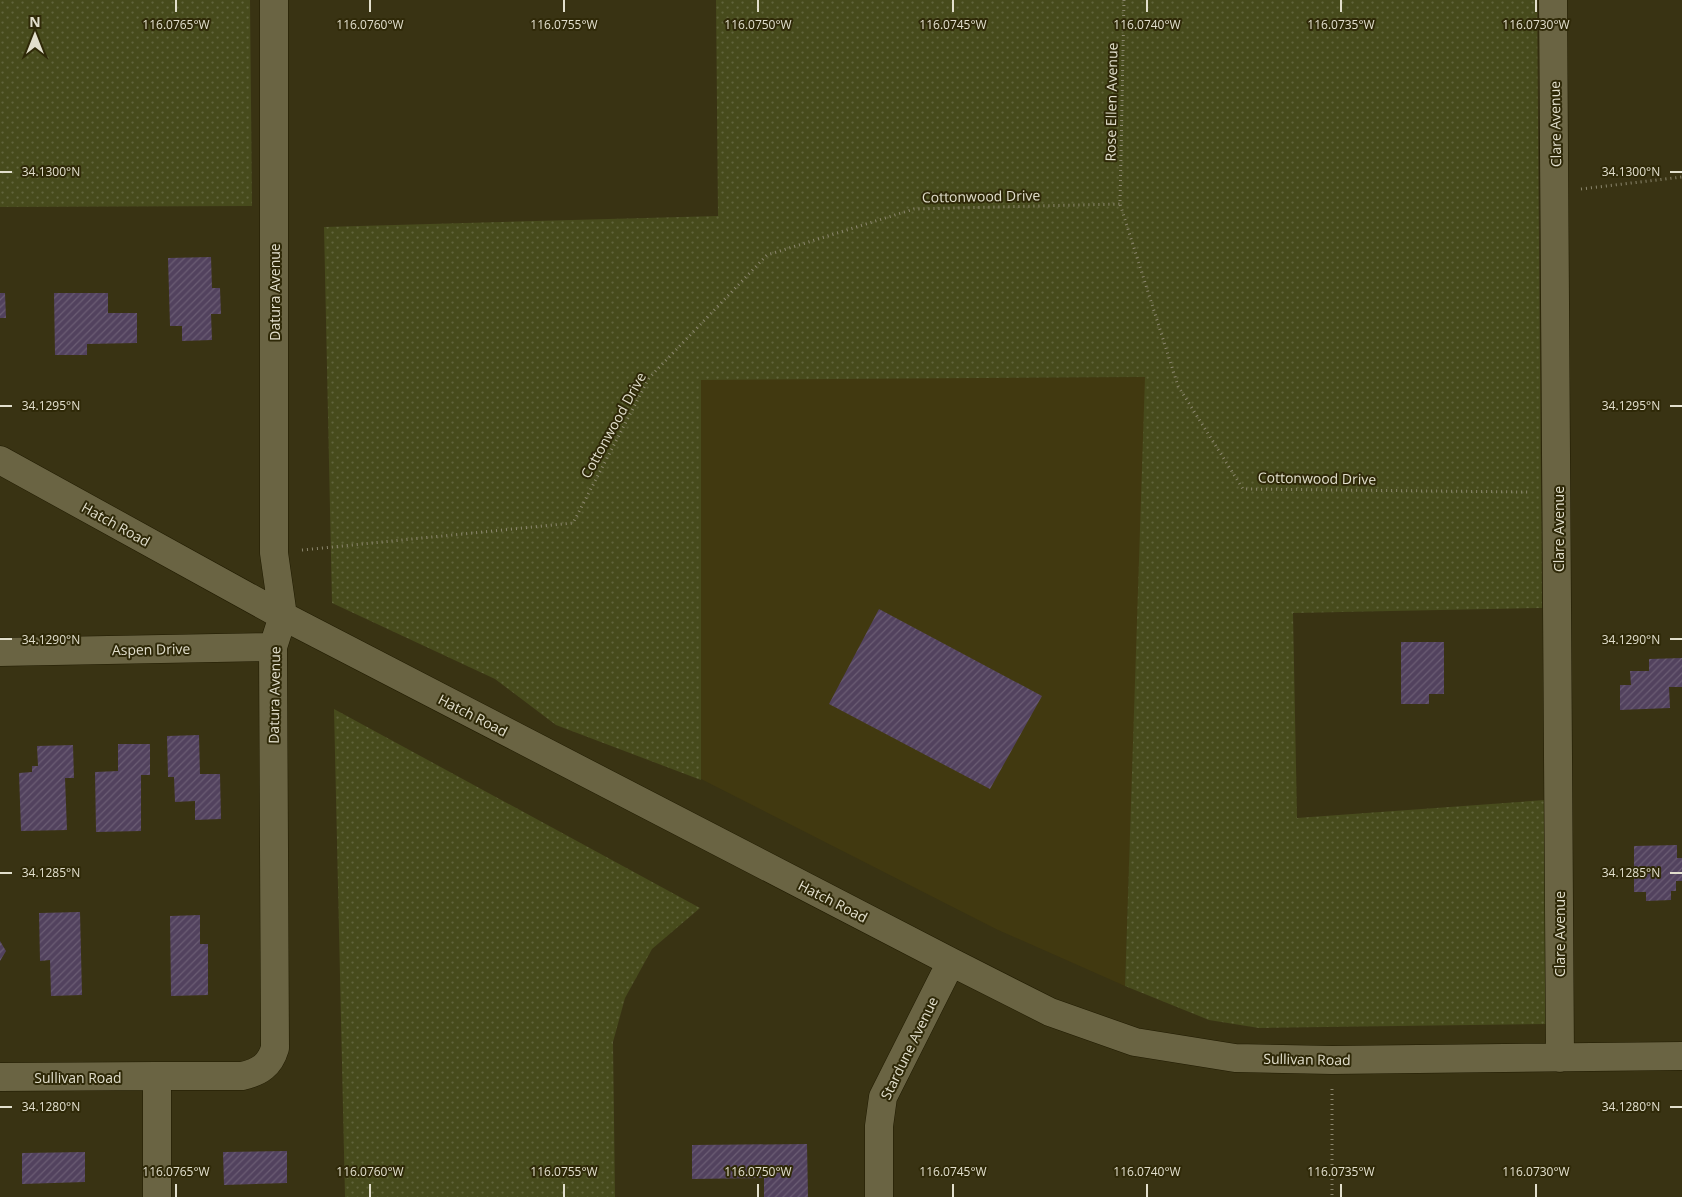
<svg xmlns="http://www.w3.org/2000/svg" width="1682" height="1197" font-family="'Open Sans',sans-serif">
	<style>
		.built { fill: #413910 }
		.grass { fill: url(#grass-dots) }
		.building { fill: url(#building-hatch) }
		.lines { fill: none; stroke-linecap: round; stroke-linejoin: round }
		.minor-casing { stroke: #201b00; stroke-width: 29 }
		.path { stroke: #8b866d; stroke-width: 3; stroke-dasharray: 1 4; stroke-linecap: butt }
		.minor { stroke: #6a6443; stroke-width: 28 }
		.ticks { fill: none; stroke: #e2dfcd; stroke-width: 2 }
		.labels { text-anchor: middle; dominant-baseline: central; stroke-width: 4; stroke-linejoin: round; paint-order: stroke }
		.street-label { font-size: 14px; fill: #e2dfcd; stroke: #2f2908 }
		.ticks-label { font-size: 12px; text-anchor: middle; fill: #e2dfcd; stroke: #2f2908; stroke-width: 4; stroke-linejoin: round; paint-order: stroke }
	</style>
	<defs>
		<pattern id="grass-dots" width="8" height="8" patternUnits="userSpaceOnUse" patternTransform="scale(1.25)"><rect width="8" height="8" fill="#474b1c"/><path d="M2 2h.1M6 6h.1" fill="none" stroke="#61643c" stroke-width="1.8" stroke-linecap="round"/></pattern>
		<pattern id="building-hatch" width="6" height="6" patternUnits="userSpaceOnUse" patternTransform="scale(1.25)"><rect width="6" height="6" fill="#52425e"/><path d="M-1 1l2-2M0 6l6-6M5 7l2-2" fill="none" stroke="#6b5d74"/></pattern>
	</defs>
	<rect width="100%" height="100%" fill="#393313"/>
	<path class="built" d="M1146,377L1125,986L996,929L701,779V379Z"/>
	<path class="grass" d="M0,0H250L252,206L0,207Z
		M716,0H1537L1542,608L1293,613L1297,818L1545,800L1548,1024L1259,1028L1209,1020L1125,986L1145,377L701,380V780L556,725L495,679L332,603L324,227L718,216Z
		M334,709L700,908L652,949L625,998L613,1042L615,1197H345Z"/>
	<path class="building" d="M211,257L212,288H220L221,314H211L212,340L182,341V326H170L168,258Z
		M0,293H5L6,318H0Z
		M54,293H108V313H137V343L87,344V355H55Z
		M879,609L1042,696L990,789L829,704Z
		M1401,642H1444V694H1429V704H1401Z
		M1682,658V687H1669L1670,708L1620,710V685H1631L1630,671H1649V659Z
		M199,735L200,774H220L221,819L195,820V801L175,802L174,777H168L167,736Z
		M118,744H150V775H141V831L96,832L95,772L118,771Z
		M73,745L74,778H65L67,830L21,831L19,773L32,772V766H38L37,746Z
		M1677,845V858H1682V881H1676V891H1671V900L1646,901V892H1634V846Z
		M80,912L82,995L51,996L50,960L40,961L39,913Z
		M200,915V944H208V995L171,996L170,916Z
		M0,941L6,951L0,961Z
		M807,1144L808,1197H764V1178L692,1179V1145Z
		M287,1151V1183L224,1185L223,1152Z
		M85,1152V1182L22,1184V1153Z"/>
	<g class="lines">
		<g class="minor-casing">
			<path id="minor" d="M1553,0L1560,1058
				M0,460L283,616L951,962L1050,1012L1135,1042L1235,1058L1332,1060L1682,1056
				M0,652L273,647
				M0,1077L157,1076
				M157,1197V1076H242C260,1072 270,1065 275,1048L273,647L283,616L274,553V0
				M879,1197V1126L883,1097L951,962"/>
		</g>
		<path class="path" d="M1124,0L1120,204L1178,386L1243,489L1528,492
			M1581,189L1682,177
			M302,550L573,523L649,378L767,255L914,209L1120,204
			M1332,1089V1197"/>
		<use href="#minor" class="minor"/>
	</g>
	<path class="ticks" d="M176,0V12M370,0V12M564,0V12M758,0V12M953,0V12M1147,0V12M1341,0V12M1536,0V12M0,172H12M1670,172H1682M0,406H12M1670,406H1682M0,639H12M1670,639H1682M0,873H12M1670,873H1682M0,1107H12M1670,1107H1682M176,1184V1197M370,1184V1197M564,1184V1197M758,1184V1197M953,1184V1197M1147,1184V1197M1341,1184V1197M1536,1184V1197"/>
	<g class="labels">
		<g class="street-label">
			<text transform="translate(1111 102) rotate(-89)">Rose Ellen Avenue</text>
			<text transform="translate(1555 124) rotate(-91)">Clare Avenue</text>
			<text transform="translate(981 196) rotate(-1)">Cottonwood Drive</text>
			<text transform="translate(274 292) rotate(-90)">Datura Avenue</text>
			<text transform="translate(613 425) rotate(-61)">Cottonwood Drive</text>
			<text transform="translate(1317 478) rotate(1)">Cottonwood Drive</text>
			<text transform="translate(116 524) rotate(29)">Hatch Road</text>
			<text transform="translate(1558 529) rotate(-90)">Clare Avenue</text>
			<text transform="translate(151 649) rotate(-1)">Aspen Drive</text>
			<text transform="translate(274 695) rotate(-89)">Datura Avenue</text>
			<text transform="translate(473 715) rotate(27)">Hatch Road</text>
			<text transform="translate(833 901) rotate(27)">Hatch Road</text>
			<text transform="translate(1559 934) rotate(-90)">Clare Avenue</text>
			<text transform="translate(909 1048) rotate(-64)">Stardune Avenue</text>
			<text transform="translate(1307 1059) rotate(1)">Sullivan Road</text>
			<text x="78" y="1077">Sullivan Road</text>
		</g>
	</g>
	<g class="ticks-label">
		<text x="176" y="29">116.0765°W</text>
		<text x="370" y="29">116.0760°W</text>
		<text x="564" y="29">116.0755°W</text>
		<text x="758" y="29">116.0750°W</text>
		<text x="953" y="29">116.0745°W</text>
		<text x="1147" y="29">116.0740°W</text>
		<text x="1341" y="29">116.0735°W</text>
		<text x="1536" y="29">116.0730°W</text>
		<text x="51" y="176">34.1300°N</text>
		<text x="1631" y="176">34.1300°N</text>
		<text x="51" y="410">34.1295°N</text>
		<text x="1631" y="410">34.1295°N</text>
		<text x="51" y="644">34.1290°N</text>
		<text x="1631" y="644">34.1290°N</text>
		<text x="51" y="877">34.1285°N</text>
		<text x="1631" y="877">34.1285°N</text>
		<text x="51" y="1111">34.1280°N</text>
		<text x="1631" y="1111">34.1280°N</text>
		<text x="176" y="1176">116.0765°W</text>
		<text x="370" y="1176">116.0760°W</text>
		<text x="564" y="1176">116.0755°W</text>
		<text x="758" y="1176">116.0750°W</text>
		<text x="953" y="1176">116.0745°W</text>
		<text x="1147" y="1176">116.0740°W</text>
		<text x="1341" y="1176">116.0735°W</text>
		<text x="1536" y="1176">116.0730°W</text>
	</g>
	<g transform="translate(35 35)" stroke="#2f2908" stroke-width="4" paint-order="stroke">
	<path d="M0-4L9 19L0 12L-9 19Z" fill="#e2dfcd"/>
	<text y="-8" font-size="14" font-weight="bold" text-anchor="middle" fill="#e2dfcd">N</text>
	</g>
</svg>
